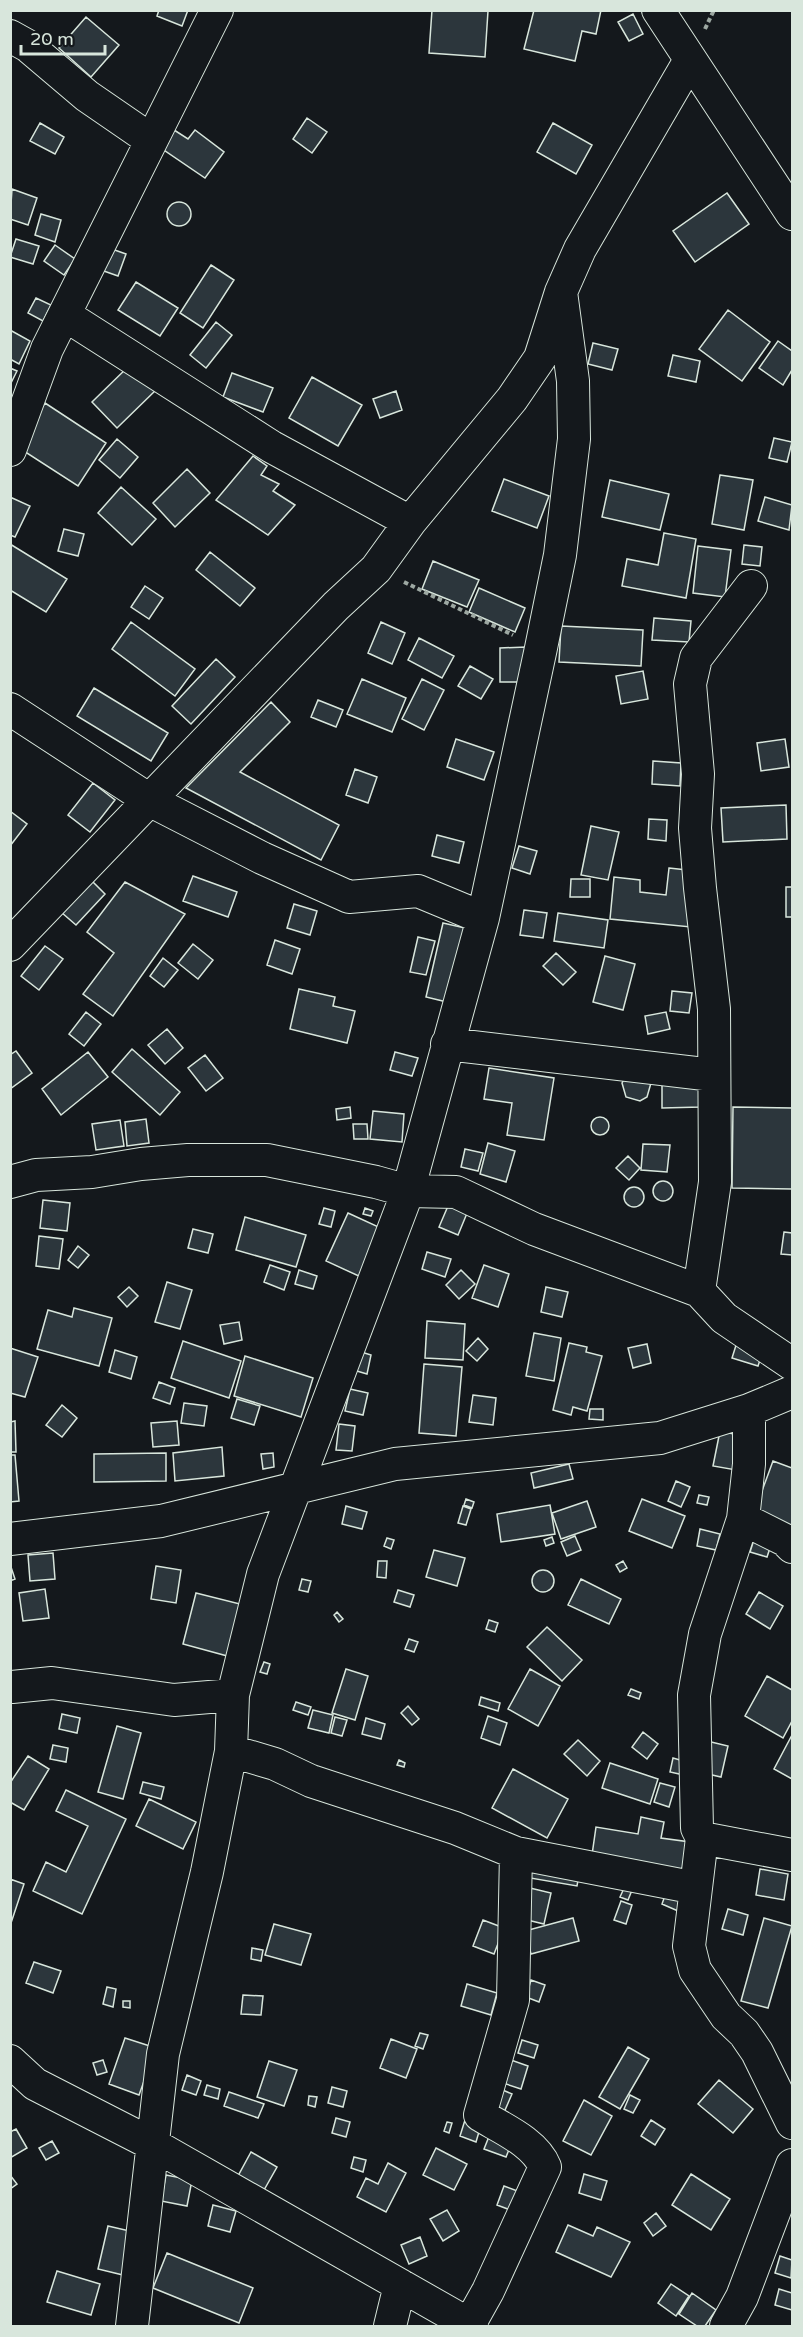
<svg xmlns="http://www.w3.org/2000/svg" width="803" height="2337" font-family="'Varela Round',sans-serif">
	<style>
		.building { fill: #2c363c; stroke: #d8e6dc; stroke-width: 1.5 }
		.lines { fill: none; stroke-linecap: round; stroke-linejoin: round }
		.minor-casing { stroke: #d8e6dc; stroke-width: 34 }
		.path { stroke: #9da8a2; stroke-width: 4; stroke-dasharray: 4.5 3; stroke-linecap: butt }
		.minor { stroke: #14181c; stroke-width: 32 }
	</style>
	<rect width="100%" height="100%" fill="#14181c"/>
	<path class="building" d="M159,10H188L182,26L157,16Z
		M432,10L488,11L485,57L429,53Z
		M534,10H601L596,34L582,31L575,61L524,49Z
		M633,14L643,34L629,41L618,22Z
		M86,17L119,45L91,77L59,48Z
		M307,118L327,132L312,153L293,139Z
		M40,123L64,137L55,154L30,141Z
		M553,123L592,145L576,174L537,152Z
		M171,128L188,139L195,130L224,152L205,178L158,146Z
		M12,189L37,198L28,225L10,219Z
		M727,193L749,224L695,262L673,231Z
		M167 214a12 12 0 1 1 24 0a12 12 0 1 1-24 0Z
		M41,214L61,220L55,242L35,235Z
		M16,239L39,246L33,264L10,257Z
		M55,245L75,259L64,275L44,261Z
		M109,248L126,254L118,276L101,270Z
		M211,265L234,280L203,328L180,313Z
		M136,282L178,308L160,336L118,310Z
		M36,298L51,305L43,321L28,313Z
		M728,310L770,342L742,381L699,349Z
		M216,322L232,335L206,368L190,355Z
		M10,330L30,341L19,364L10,359Z
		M778,341L792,351V370L783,385L759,368Z
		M593,343L618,349L612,370L588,364Z
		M673,355L700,361L696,382L668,376Z
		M133,362L158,388L117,428L92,402Z
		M10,368L17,371L10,385Z
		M232,373L273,388L263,412L223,397Z
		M312,377L362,405L338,446L289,418Z
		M396,391L402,410L380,418L373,399Z
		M45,403L106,443L78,486L16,446Z
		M774,438L792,442L787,462L769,458Z
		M117,439L138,457L120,478L99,460Z
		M253,456L267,466L261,475L279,484L273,491L295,505L268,535L216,500Z
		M187,469L210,493L175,527L153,503Z
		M720,475L753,480L744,530L712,524Z
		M504,479L549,496L537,528L492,511Z
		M610,480L669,494L660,530L602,517Z
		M121,487L156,519L132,545L98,513Z
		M10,497L30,506L15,537L10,535Z
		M765,497L792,505L789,530L758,521Z
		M64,529L84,534L78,556L58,551Z
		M664,533L696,539L686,598L622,586L627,559L658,565Z
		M10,544L67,579L46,612L10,590Z
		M744,545L762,547L760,566L742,564Z
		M698,546L731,550L725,597L693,593Z
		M210,552L255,588L240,606L196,570Z
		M433,561L479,580L467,607L422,589Z
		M145,586L163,598L149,619L131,607Z
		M479,588L525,608L515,632L469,612Z
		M654,618L691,621L689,642L652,640Z
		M131,622L195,669L175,696L112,649Z
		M381,622L405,633L392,664L368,653Z
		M561,626L643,630L641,666L559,662Z
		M419,638L454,656L442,678L408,660Z
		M526,647V682H500V648Z
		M216,659L235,677L191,724L172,706Z
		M470,666L493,679L481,699L458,686Z
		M643,671L648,699L621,704L616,676Z
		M362,679L406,698L392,732L347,714Z
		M422,679L444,690L424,730L402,719Z
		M94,688L168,733L151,761L77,716Z
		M318,700L343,710L336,727L311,717Z
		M271,702L290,722L240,772L339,825L321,860L186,788Z
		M456,739L494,752L484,780L447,767Z
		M785,739L789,767L761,771L757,743Z
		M653,761L681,763L680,786L652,784Z
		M355,769L377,777L368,803L346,795Z
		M93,783L115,800L90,832L68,815Z
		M786,805L787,839L723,842L721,808Z
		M10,811L27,824L10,846Z
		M649,819L667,820L666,841L648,839Z
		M591,826L619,832L608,880L581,875Z
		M437,835L464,842L459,863L432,856Z
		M519,846L537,851L530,874L512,868Z
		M669,868L696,871L691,927L610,919L614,877L640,880V892L666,895Z
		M193,876L237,892L228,917L183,901Z
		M571,879H590V897H570Z
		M91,880L105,894L76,925L61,912Z
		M125,882L185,914L113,1016L83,994L114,953L87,932Z
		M786,887H792V917H786Z
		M294,904L317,911L310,935L287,928Z
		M524,910L547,913L543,938L520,935Z
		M558,913L608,920L604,948L554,941Z
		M443,923L465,928L447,1002L426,997Z
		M418,937L435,941L426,975L410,972Z
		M275,940L300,949L292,974L267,965Z
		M193,944L213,960L198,979L178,963Z
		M45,946L63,959L39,990L21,976Z
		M556,953L576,972L563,985L543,966Z
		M605,956L635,964L623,1010L593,1002Z
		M163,958L178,970L164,987L150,976Z
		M299,989L335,997L333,1006L355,1011L347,1043L290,1029Z
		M672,991L692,993L689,1013L670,1011Z
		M86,1012L101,1024L84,1046L69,1034Z
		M666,1012L670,1029L648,1034L645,1016Z
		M167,1029L183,1048L165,1064L148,1045Z
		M132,1049L180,1092L160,1115L112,1072Z
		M16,1051L32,1073L10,1089V1055Z
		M88,1052L108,1077L61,1115L42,1089Z
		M395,1052L418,1058L412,1076L390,1070Z
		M205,1055L223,1078L206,1091L188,1068Z
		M489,1068L554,1078L544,1140L507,1135L512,1103L484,1099Z
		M626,1076L651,1083L647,1097L640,1101L626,1097L622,1083Z
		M662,1077H701V1107L662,1108Z
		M350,1107L351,1118L337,1120L336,1109Z
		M733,1107L792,1108V1189L732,1188Z
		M373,1111L404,1114L402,1142L370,1139Z
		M591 1126a9 9 0 1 1 18 0a9 9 0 1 1-18 0Z
		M146,1119L149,1143L127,1146L125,1122Z
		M120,1120L124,1146L96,1150L92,1124Z
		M353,1124H367L368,1139H354Z
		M488,1143L515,1151L506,1182L480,1174Z
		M643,1144L670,1145L667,1172L641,1170Z
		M465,1149L483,1153L478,1171L461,1167Z
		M628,1156L640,1168L629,1180L616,1168Z
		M653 1191a10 10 0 1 1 20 0a10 10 0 1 1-20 0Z
		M624 1197a10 10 0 1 1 20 0a10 10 0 1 1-20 0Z
		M451,1199L470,1206L458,1235L439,1227Z
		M43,1200L70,1203L67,1231L40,1228Z
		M324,1208L335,1211L331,1227L319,1224Z
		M365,1208L373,1211L371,1216L363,1214Z
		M348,1213L383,1229L361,1277L326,1261Z
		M245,1217L306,1235L296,1267L236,1250Z
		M193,1229L213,1234L208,1253L188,1248Z
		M784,1232L792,1233V1255L781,1254Z
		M39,1236L63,1239L59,1269L36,1266Z
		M78,1246L89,1255L78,1268L68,1260Z
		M427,1252L451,1259L445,1277L422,1269Z
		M270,1265L290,1272L284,1290L264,1282Z
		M484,1265L509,1274L498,1307L472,1298Z
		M299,1270L317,1276L313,1289L295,1284Z
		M461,1270L475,1284L459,1299L446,1285Z
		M167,1282L192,1290L180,1329L155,1322Z
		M129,1287L138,1296L127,1307L118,1297Z
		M546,1287L568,1292L562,1317L541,1312Z
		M74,1308L112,1318L99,1366L37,1349L48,1310L72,1317Z
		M427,1321L465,1324L463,1360L425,1358Z
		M239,1322L242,1340L224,1344L220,1325Z
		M534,1333L561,1338L554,1381L526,1376Z
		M478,1338L488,1349L477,1361L466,1351Z
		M738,1339L764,1348L758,1366L732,1358Z
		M183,1341L241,1361L229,1398L171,1378Z
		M569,1343L587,1347L586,1352L602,1356L587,1411L573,1407L571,1415L553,1410Z
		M647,1344L651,1363L633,1368L628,1348Z
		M10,1348L38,1357L25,1397L10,1393Z
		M115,1350L137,1357L131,1379L109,1372Z
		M355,1350L371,1355L367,1374L350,1369Z
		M245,1356L313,1378L301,1417L234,1396Z
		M424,1364L462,1367L456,1436L419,1433Z
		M159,1382L175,1388L170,1404L153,1398Z
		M350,1389L368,1393L363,1415L345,1411Z
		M473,1395L496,1398L493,1425L469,1422Z
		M237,1399L260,1406L254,1425L231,1418Z
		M184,1403L207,1406L204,1426L181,1423Z
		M62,1405L77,1418L62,1437L46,1425Z
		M590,1409H603V1420L589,1419Z
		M15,1421L16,1452H10V1422Z
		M177,1421L179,1445L153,1447L151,1423Z
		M339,1424L355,1426L352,1451L336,1450Z
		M720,1431L743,1436L736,1470L713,1466Z
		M222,1447L224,1476L175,1481L173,1453Z
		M166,1453V1481L94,1482V1454Z
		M273,1453L274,1467L263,1469L261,1454Z
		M10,1455H15L19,1501L10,1502Z
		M773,1461L792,1468V1532L752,1518Z
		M569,1464L573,1479L534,1488L531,1473Z
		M676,1481L690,1487L681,1507L668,1501Z
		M699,1495L709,1497L707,1505L697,1503Z
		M466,1499L474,1502L472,1508L464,1505Z
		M642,1499L685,1516L672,1548L629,1531Z
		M587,1501L596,1527L561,1539L552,1513Z
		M550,1505L555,1534L501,1542L497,1514Z
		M346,1506L367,1512L362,1529L342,1524Z
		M463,1506L471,1509L466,1525L458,1523Z
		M700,1529L720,1534L716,1550L697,1546Z
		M757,1530L774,1536L767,1557L750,1552Z
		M575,1536L581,1550L567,1556L561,1542Z
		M552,1537L554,1543L546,1546L544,1540Z
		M387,1538L394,1540L391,1549L384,1546Z
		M434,1550L465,1558L457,1586L426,1577Z
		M53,1553L55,1579L30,1581L28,1555Z
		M378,1561H387L386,1578L377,1577Z
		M623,1561L627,1568L620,1572L616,1565Z
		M10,1564L15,1579L10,1581Z
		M156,1566L181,1570L176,1603L151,1599Z
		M532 1581a11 11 0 1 1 22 0a11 11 0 1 1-22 0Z
		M302,1579L311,1581L308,1592L299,1590Z
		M581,1579L621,1599L609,1624L568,1605Z
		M45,1589L49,1618L23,1621L19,1593Z
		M398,1590L414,1595L410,1607L394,1602Z
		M759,1592L783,1606L770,1629L746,1614Z
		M196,1593L244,1605L231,1657L183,1644Z
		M337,1612L343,1619L339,1622L334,1615Z
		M489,1620L498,1623L495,1632L486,1629Z
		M547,1627L582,1660L562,1681L527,1647Z
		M409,1639L418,1642L414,1652L405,1649Z
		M264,1662L270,1664L267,1674L260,1672Z
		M346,1669L368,1676L355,1720L332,1713Z
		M530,1669L560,1686L538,1726L508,1709Z
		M767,1676L792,1690V1721L783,1738L745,1716Z
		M631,1689L641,1693L639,1699L628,1695Z
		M481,1697L500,1703L498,1711L479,1705Z
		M296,1702L311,1707L308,1715L293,1710Z
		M408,1706L419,1719L412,1725L401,1713Z
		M313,1710L333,1715L329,1733L308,1728Z
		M62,1714L80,1718L77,1733L59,1729Z
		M488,1716L507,1723L500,1745L481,1738Z
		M335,1717L347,1720L342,1736L331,1733Z
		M366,1718L385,1724L381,1739L362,1734Z
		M117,1726L141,1733L123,1799L98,1792Z
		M643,1732L658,1744L647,1759L632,1747Z
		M792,1735V1779L774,1769Z
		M578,1740L600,1761L587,1776L564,1754Z
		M707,1741L728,1746L721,1777L699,1772Z
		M53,1745L68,1748L66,1762L50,1759Z
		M28,1756L49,1769L24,1810L10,1802V1783Z
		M673,1758L687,1762L684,1775L670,1772Z
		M399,1760L405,1763L404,1767L397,1765Z
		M610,1763L658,1779L650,1804L602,1788Z
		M513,1769L568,1799L547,1838L492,1808Z
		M143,1782L164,1787L161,1799L140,1793Z
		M660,1783L675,1787L669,1807L654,1802Z
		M66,1790L126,1819L82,1914L33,1891L46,1862L66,1872L88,1826L56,1811Z
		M149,1799L196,1822L183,1849L136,1826Z
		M641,1817L664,1822L661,1838L690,1842L685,1870L592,1855L596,1827L638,1834Z
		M533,1860L580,1869L577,1886L530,1878Z
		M760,1869L788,1874L784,1900L756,1895Z
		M10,1879L24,1884L10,1926Z
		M625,1886L632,1890L628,1900L620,1897Z
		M668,1887L685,1894L678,1911L662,1904Z
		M530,1888L551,1893L544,1924L523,1919Z
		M621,1901L632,1905L626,1924L614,1920Z
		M728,1909L748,1915L743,1935L722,1929Z
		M573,1918L579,1941L531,1954L525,1931Z
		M764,1918L792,1926L768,2008L741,2001Z
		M483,1920L504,1928L494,1954L473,1946Z
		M274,1924L311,1934L301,1965L265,1955Z
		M252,1948L263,1950L261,1961L251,1959Z
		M34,1962L61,1971L53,1993L26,1983Z
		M531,1980L545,1985L539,2002L526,1997Z
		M467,1984L497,1993L491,2015L461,2006Z
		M107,1987L116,1989L113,2007L103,2004Z
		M243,1995L263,1996L261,2015L241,2014Z
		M123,2001H130V2008L123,2007Z
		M420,2033L428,2035L423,2049L415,2046Z
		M125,2038L156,2048L139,2095L109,2084Z
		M391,2039L417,2049L406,2078L380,2068Z
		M522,2040L538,2045L534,2058L518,2053Z
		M628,2047L649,2059L620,2109L599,2097Z
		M508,2059L528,2066L521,2089L500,2082Z
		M103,2060L107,2072L97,2075L93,2063Z
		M269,2061L297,2070L284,2106L257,2097Z
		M187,2075L201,2081L196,2095L182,2090Z
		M719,2080L753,2109L733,2133L698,2104Z
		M207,2085L220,2089L218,2099L204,2095Z
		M332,2087L347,2091L343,2107L328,2103Z
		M498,2088L512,2094L502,2117L488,2111Z
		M229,2092L264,2104L258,2118L224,2106Z
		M630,2095L640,2100L633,2113L624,2109Z
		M309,2096L317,2097L315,2107L308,2105Z
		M584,2100L612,2116L591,2155L563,2141Z
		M336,2118L350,2122L346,2137L332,2133Z
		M465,2120L481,2125L476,2142L460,2136Z
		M651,2120L665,2129L655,2145L641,2136Z
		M447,2122L452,2123L449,2133L444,2131Z
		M16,2129L27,2148L10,2158V2132Z
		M492,2129L514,2137L506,2157L484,2149Z
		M52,2141L59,2153L46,2160L39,2148Z
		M436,2148L467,2164L454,2190L423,2175Z
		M251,2152L277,2167L264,2190L238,2176Z
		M354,2157L366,2160L363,2172L351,2168Z
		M388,2163L406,2173L386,2212L357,2197L366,2178L378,2184Z
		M584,2174L607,2181L601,2200L579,2193Z
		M691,2174L730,2199L711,2230L672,2205Z
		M10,2175L17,2184L10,2189Z
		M166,2175L192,2180L187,2206L161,2201Z
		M504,2186L520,2192L513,2211L497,2205Z
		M213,2205L236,2211L230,2232L208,2226Z
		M447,2210L459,2231L443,2241L430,2219Z
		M656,2213L666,2226L653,2236L644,2223Z
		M568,2225L593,2236L597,2227L630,2242L611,2277L556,2252Z
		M108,2226L134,2232L123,2275L98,2269Z
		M420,2237L427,2256L409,2264L401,2245Z
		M167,2253L253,2288L239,2323L153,2288Z
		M780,2256L792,2260L791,2278L775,2273Z
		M57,2271L100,2284L91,2315L47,2302Z
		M671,2284L689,2296L676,2316L658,2303Z
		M779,2289L792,2293V2310L775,2305Z
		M692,2293L716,2310L705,2326H697L679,2314Z"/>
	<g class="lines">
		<g class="minor-casing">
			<path id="minor" d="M658,10L792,214
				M10,36L28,46L87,96L151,140
				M65,315L272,447L410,522
				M10,450L47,349L217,10
				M10,709L151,801L262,858L349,897L418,891L483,918
				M10,945L336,606L376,569L410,522L512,399L540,358L561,292L580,249L690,60
				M447,1044L713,1075
				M10,1182L36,1175L92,1172L141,1164L188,1160H267L376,1182L408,1191L456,1192L534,1229L699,1291L724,1318L792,1364
				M699,1291L715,1182L714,1009L700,888L695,828L698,774L690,684L696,658L751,586
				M749,1410V1464L743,1519L705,1634L694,1695L697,1828L702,1838L689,1946L695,1970L726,2016L744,2033L757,2052L792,2123
				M743,1519L785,1540L792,1547
				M10,1539L161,1521L395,1464L660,1438L749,1410L792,1392
				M12,1687L52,1683L174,1700L233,1695
				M231,1751L275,1764L311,1781L455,1828L516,1853L696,1888
				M702,1838L792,1855
				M10,2061L35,2084L154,2145L472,2326
				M469,2325L488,2291L545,2167C535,2142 501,2128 480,2115L513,2000L516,1853
				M132,2326L163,2054L207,1872L231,1751L233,1695L263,1574L408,1191L483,918L541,648L560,555L574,439L573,381L561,292
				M390,2326L400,2285
				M726,2326L742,2297L792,2165"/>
		</g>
		<path class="path" d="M705,29L714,10
			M404,582L513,635"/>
		<use href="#minor" class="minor"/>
	</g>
	<rect width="803" height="2337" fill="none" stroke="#d8e6dc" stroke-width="24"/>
	<path d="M21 45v9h84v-9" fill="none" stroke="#d8e6dc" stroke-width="3"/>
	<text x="30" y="45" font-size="18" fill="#d8e6dc" stroke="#14181c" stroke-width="4.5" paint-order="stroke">20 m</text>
</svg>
